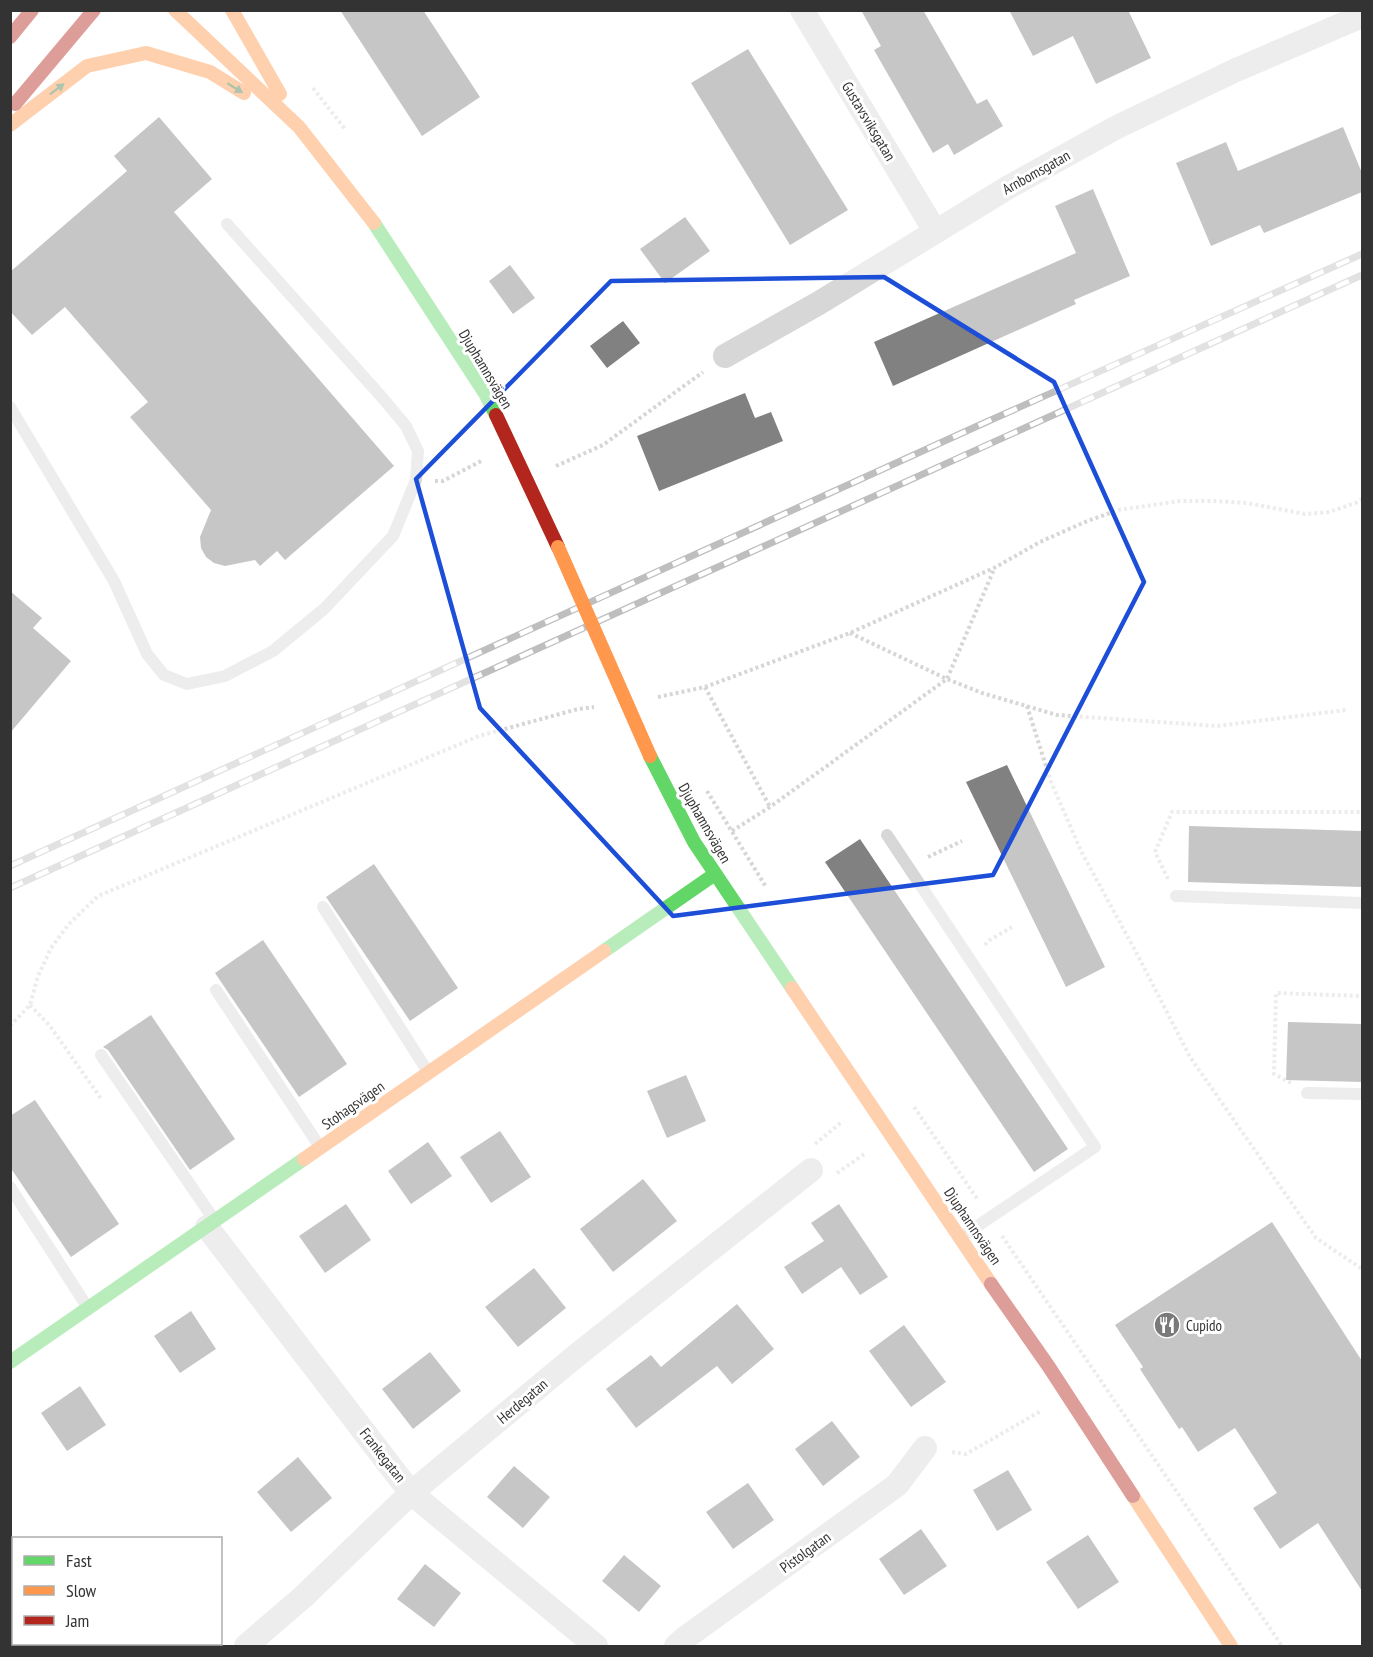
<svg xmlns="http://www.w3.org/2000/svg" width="1373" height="1657" font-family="'PT Sans Narrow',sans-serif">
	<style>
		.building { fill: #818181 }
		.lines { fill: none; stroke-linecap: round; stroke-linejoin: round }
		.path { stroke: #d6d6d6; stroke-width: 4; stroke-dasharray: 3 3; stroke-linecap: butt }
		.lane { stroke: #d7d7d7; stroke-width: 12 }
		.street { stroke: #d7d7d7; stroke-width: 24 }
		.fast { stroke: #63d668; stroke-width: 14 }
		.slow { stroke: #ff974d; stroke-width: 14 }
		.jam { stroke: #b3261e; stroke-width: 14 }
		.rail-casing { stroke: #bebebe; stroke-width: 7 }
		.rail { stroke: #fff; stroke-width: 4.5; stroke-dasharray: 14; stroke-linecap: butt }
		.slow-bridge { stroke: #ff974d; stroke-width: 14 }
		.oneway { fill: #497c4b }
		.marked { fill: none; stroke: #1d4ed8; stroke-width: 4.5; stroke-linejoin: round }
		.labels { text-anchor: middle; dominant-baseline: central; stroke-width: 6; stroke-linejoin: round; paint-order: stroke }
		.street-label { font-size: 15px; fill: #333; stroke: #fff }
		.poi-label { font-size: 15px; fill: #333; stroke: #fff; text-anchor: start }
	</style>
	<rect width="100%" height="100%" fill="#fff"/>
	<path class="building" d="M340,10H423L480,97L422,136Z
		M861,10H923L977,104L987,99L1003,126L954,155L948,144L933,153L874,50L881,46Z
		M1009,10H1128L1151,58L1096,84L1073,36L1033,56Z
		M748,49L848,210L790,245L691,83Z
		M159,117L212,179L174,212L394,466L285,560L277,551L260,566L255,560L225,566L214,563L206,557L201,548L200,537L211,510L130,417L148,402L65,307L32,335L10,311V272L127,171L114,156Z
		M1343,127L1362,173V192L1264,233L1260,225L1211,246L1176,163L1226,142L1238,171Z
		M1093,189L1130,276L1074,300L1076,304L893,386L874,342L1076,253L1055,206Z
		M685,217L710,251L665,283L640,249Z
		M510,265L535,298L513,314L489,281Z
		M623,321L640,343L607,368L590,346Z
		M745,393L755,418L771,412L783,441L659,491L637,436Z
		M10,591L42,618L33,628L71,661L10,733Z
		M1007,765L1105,967L1066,987L966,782Z
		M1189,826L1362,831V887L1188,882Z
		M860,839L1068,1149L1034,1172L825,862Z
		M374,864L458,988L410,1021L326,897Z
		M263,940L347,1064L299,1097L215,973Z
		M151,1015L235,1139L190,1170L108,1050L103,1047Z
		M1288,1022L1362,1024V1082L1286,1080Z
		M686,1075L706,1121L667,1138L647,1091Z
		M35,1100L119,1224L71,1257L10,1167V1116Z
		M500,1131L531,1177L491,1203L460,1157Z
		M428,1142L452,1176L411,1204L388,1171Z
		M643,1179L677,1221L613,1272L580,1229Z
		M346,1204L371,1240L325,1273L299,1236Z
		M839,1204L888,1277L860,1295L841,1267L802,1294L784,1267L824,1241L811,1223Z
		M1272,1222L1362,1361V1591L1318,1523L1280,1549L1253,1508L1277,1493L1235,1428L1198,1452L1182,1427L1179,1429L1140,1369L1143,1367L1115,1325Z
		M534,1268L566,1308L518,1347L485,1307Z
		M737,1304L774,1349L732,1384L717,1366L636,1428L606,1389L651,1355L661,1367Z
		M191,1311L216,1349L180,1373L154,1336Z
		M904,1325L946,1382L911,1407L869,1351Z
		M430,1352L461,1391L413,1429L382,1389Z
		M80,1386L106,1425L67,1451L41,1413Z
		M832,1421L860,1457L823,1486L795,1449Z
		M298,1457L332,1498L291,1532L257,1492Z
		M514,1466L550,1497L523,1528L487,1497Z
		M1008,1470L1032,1510L997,1531L973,1490Z
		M748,1483L774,1520L733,1549L706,1512Z
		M921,1529L947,1566L904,1595L879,1559Z
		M1088,1535L1119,1582L1078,1609L1046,1562Z
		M624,1555L661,1586L639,1612L602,1581Z
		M425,1564L461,1593L434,1627L397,1599Z"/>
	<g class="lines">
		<path class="path" d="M313,88L345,129
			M556,466L603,445L703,372
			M435,481H443L483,460
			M850,633L947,679L982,693L1057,715L1217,726L1346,710
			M705,687L770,807
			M658,697L705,687L850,633L996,567L1040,542L1085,522L1118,510L1180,501H1214L1247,503L1305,514L1329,512L1358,502L1362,499
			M1027,706L1051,782L1082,853L1136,952L1190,1057L1316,1238L1362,1269
			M707,791L766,887
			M732,831L770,807L947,679L995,567
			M928,857L962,841
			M1168,879L1155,852L1172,812H1362
			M985,945L988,941L1012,927
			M30,1005L50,1026L102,1100
			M10,1026L30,1005L38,976L51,948L69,924L98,896L479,736L578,709L594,707
			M1291,1083L1274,1074L1276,993L1362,996
			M914,1107L978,1200
			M815,1144L843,1121
			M837,1173L866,1153
			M1002,1236L1282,1646
			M952,1452L966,1454L1041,1411"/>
		<path class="lane" d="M10,407L114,581L147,654L164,675L187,684L225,676L273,651L324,609L393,536L416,480L418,451L406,426L380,395L227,224
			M887,835L1095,1147L961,1237
			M1176,896L1362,903
			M323,907L428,1072
			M216,990L320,1147
			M101,1055L215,1221
			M1307,1093L1362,1094
			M10,1187L88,1308"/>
		<path class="street" d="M802,10L935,231
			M725,356L819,303L1007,188L1117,127L1236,70L1362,16
			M207,1227L411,1493L596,1646
			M246,1646L303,1597L411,1493L577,1355L811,1170
			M676,1646L685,1638L897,1485L925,1448"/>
		<path class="fast" d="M374,223L486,395L496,415
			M650,756L694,842L792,988
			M604,951L715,874
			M10,1362L304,1159"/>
		<path class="slow" d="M175,10L299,127L374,223
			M232,10L280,94
			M10,125L87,66L146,53L210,72L244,93
			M792,988L991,1284
			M304,1159L604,951
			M1133,1496L1231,1646"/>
		<path class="jam" d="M10,37L32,10
			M15,104L94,10
			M496,415L558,547
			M991,1284L1049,1367L1133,1496"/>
		<g class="rail-casing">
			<path id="rail" d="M10,866L973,428L1362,254
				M10,888L1362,275"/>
		</g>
		<use href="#rail" class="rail"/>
		<path class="slow-bridge" d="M558,547L650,756"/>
	</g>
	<defs><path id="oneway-solid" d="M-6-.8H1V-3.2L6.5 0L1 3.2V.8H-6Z" transform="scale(1.5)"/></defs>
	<g class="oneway">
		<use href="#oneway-solid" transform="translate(235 88) rotate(32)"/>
		<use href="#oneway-solid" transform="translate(57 89) rotate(-37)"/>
	</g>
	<path d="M0 0H1373V1657H0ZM884,277L1054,382L1144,582L993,875L673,916L480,708L416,479L611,281Z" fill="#fff" fill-opacity=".55" fill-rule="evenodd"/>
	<path class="marked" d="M884,277L1054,382L1144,582L993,875L673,916L480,708L416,479L611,281Z"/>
	<defs>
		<g id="restaurant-disc" transform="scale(1.35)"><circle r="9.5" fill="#7a7a7a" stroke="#fff"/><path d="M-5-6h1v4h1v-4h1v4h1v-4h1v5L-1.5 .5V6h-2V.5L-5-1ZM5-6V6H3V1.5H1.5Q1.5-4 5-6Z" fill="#fff"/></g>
	</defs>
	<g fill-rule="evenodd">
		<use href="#restaurant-disc" x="1167" y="1325"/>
	</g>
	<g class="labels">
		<g class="street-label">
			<text transform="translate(869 121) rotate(59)">Gustavsviksgatan</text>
			<text transform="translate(1036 172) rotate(-29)">Arnbomsgatan</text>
			<text transform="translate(486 369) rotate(59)">Djuphamnsvägen</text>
			<text transform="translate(705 823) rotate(60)">Djuphamnsvägen</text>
			<text transform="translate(353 1105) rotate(-35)">Stohagsvägen</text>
			<text transform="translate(973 1226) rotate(56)">Djuphamnsvägen</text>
			<text transform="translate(522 1401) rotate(-40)">Herdegatan</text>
			<text transform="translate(383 1455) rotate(52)">Frankegatan</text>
			<text transform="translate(805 1552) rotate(-36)">Pistolgatan</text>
		</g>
		<g class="poi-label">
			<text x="1186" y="1325">Cupido</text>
		</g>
	</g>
	<rect width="1373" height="1657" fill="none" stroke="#333333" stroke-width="24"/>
	<rect x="12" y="1537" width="210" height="108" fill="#ffffff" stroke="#adadad" stroke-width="1.5"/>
	<rect x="24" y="1556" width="30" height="9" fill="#63d668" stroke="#adadad" stroke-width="1.5"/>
	<text x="66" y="1567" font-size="18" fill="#333333">Fast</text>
	<rect x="24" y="1586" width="30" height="9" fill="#ff974d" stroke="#adadad" stroke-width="1.5"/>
	<text x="66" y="1597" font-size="18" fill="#333333">Slow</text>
	<rect x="24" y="1616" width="30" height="9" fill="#b3261e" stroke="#adadad" stroke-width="1.5"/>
	<text x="66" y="1627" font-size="18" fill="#333333">Jam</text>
</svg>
